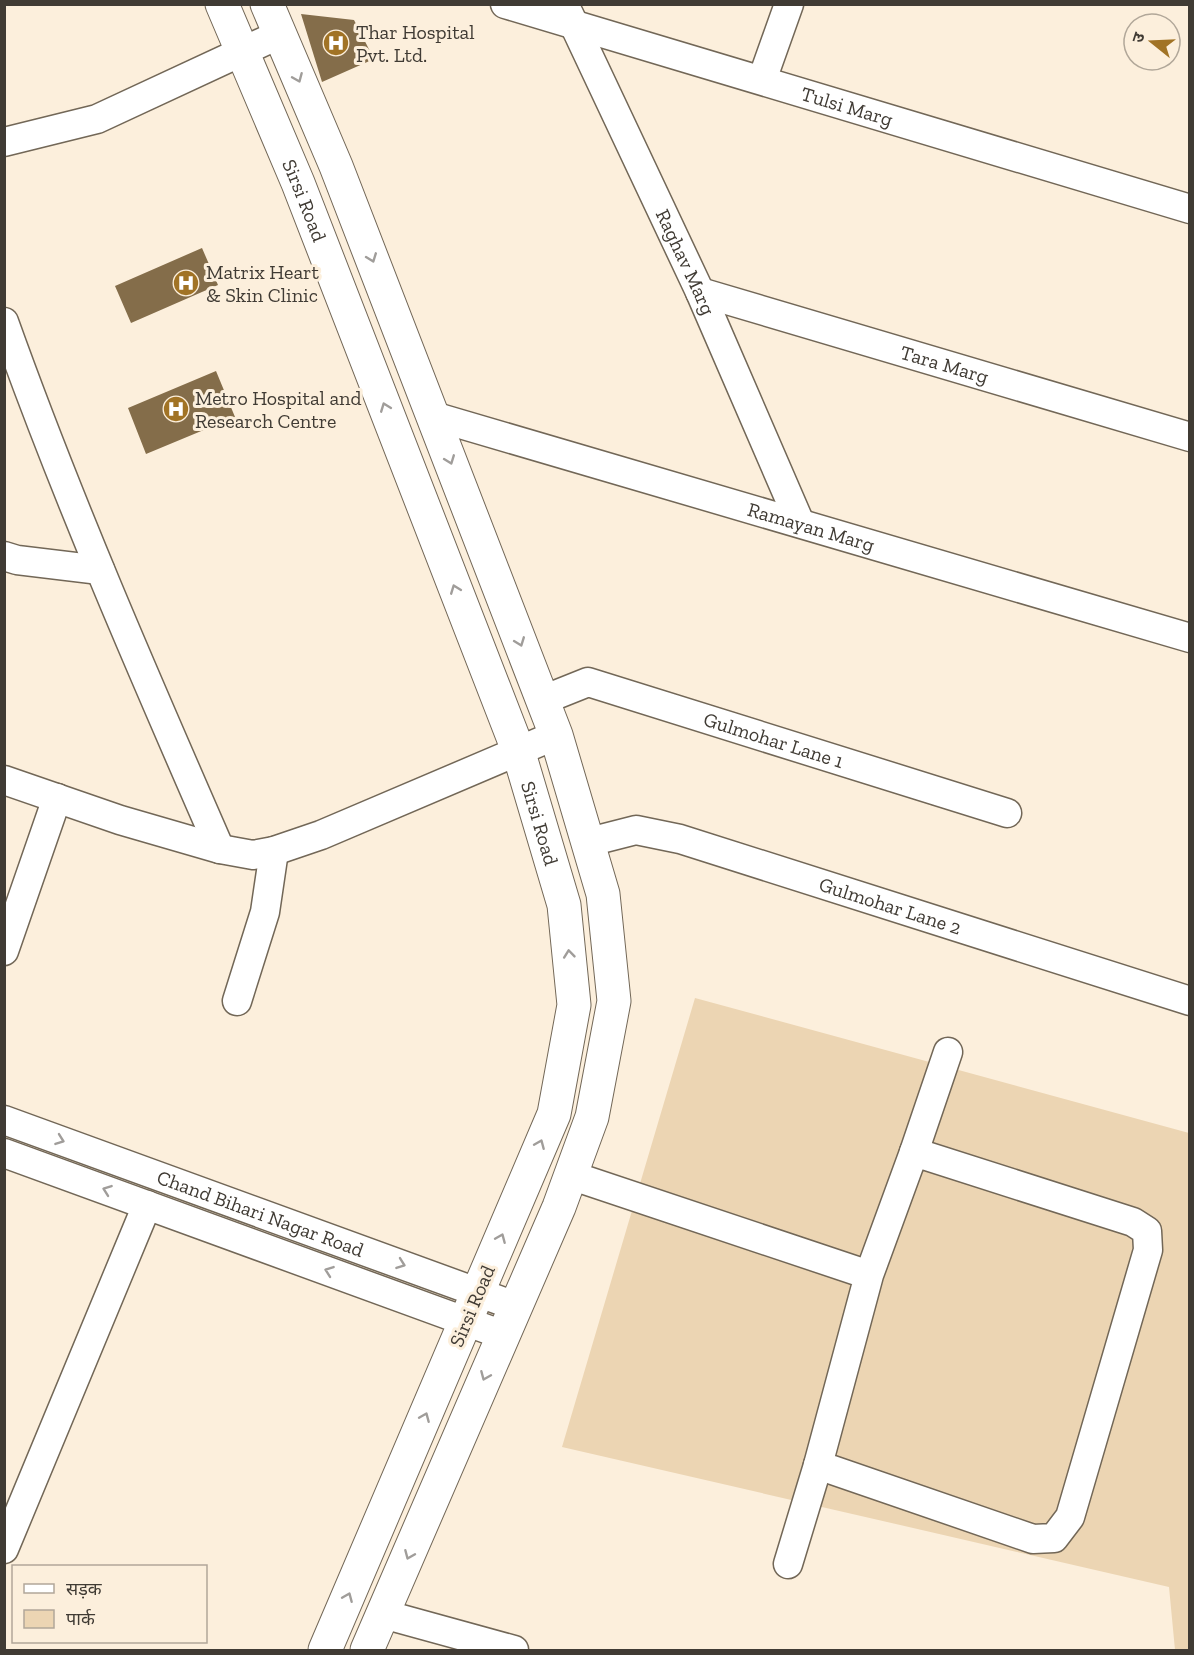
<svg xmlns="http://www.w3.org/2000/svg" width="1194" height="1655" font-family="'Zilla Slab','Noto Sans Devanagari',serif">
	<style>
		.green { fill: #ecd5b3 }
		.building { fill: #846d4a }
		.lines { fill: none; stroke-linecap: round; stroke-linejoin: round }
		.minor-casing { stroke: #726757; stroke-width: 31 }
		.major-casing { stroke: #726757; stroke-width: 35 }
		.minor { stroke: #fff; stroke-width: 28 }
		.major { stroke: #fff; stroke-width: 33 }
		.oneway { stroke: #a09d9a }
		.labels { text-anchor: middle; dominant-baseline: central; stroke-width: 6; stroke-linejoin: round; paint-order: stroke }
		.poi-label { font-size: 20px; fill: #403b34; stroke: #fcefdc; text-anchor: start }
		.street-label { font-size: 20px; fill: #403b34; stroke: #fcefdc }
	</style>
	<rect width="100%" height="100%" fill="#fcefdc"/>
	<path class="green" d="M695,998L1189,1133V1650H1175L1169,1587L562,1447Z"/>
	<path class="building" d="M301,14L354,20L374,59L322,82Z
		M202,248L218,285L131,323L115,286Z
		M216,371L235,417L146,454L128,408Z"/>
	<g class="lines">
		<g class="minor-casing">
			<g id="minor">
				<path id="s1" d="M505,4L1190,209"/>
				<path id="s2" d="M569,14L700,292L800,523"/>
				<path d="M762,80L789,4"/>
				<path d="M4,142L97,119L280,34"/>
				<path id="s3" d="M700,292L1190,437"/>
				<path d="M4,322C68,501 144,675 220,849"/>
				<path id="s4" d="M433,416L1190,638"/>
				<path d="M4,556L17,560L100,570"/>
				<path id="s5" d="M543,700L588,682L1007,813"/>
				<path d="M4,780L120,820L220,849L253,855L274,851L321,835L556,735"/>
				<path id="s6" d="M589,842L636,830L680,839L1190,1001"/>
				<path d="M4,951L57,798"/>
				<path d="M237,1001L265,912L274,851"/>
				<path id="s7" d="M4,1120L515,1306"/>
				<path d="M914,1152L948,1052"/>
				<path d="M4,1153L503,1335"/>
				<path d="M570,1175L869,1275L914,1152L1133,1222L1147,1231L1148,1250L1070,1517L1054,1538L1033,1539L818,1465L869,1275"/>
				<path d="M4,1549L147,1205"/>
				<path d="M788,1564L818,1465"/>
				<path d="M383,1614L514,1650"/>
			</g>
		</g>
		<g class="major-casing">
			<g id="major">
				<path id="s8" d="M222,4L298,183L518,750L564,905L574,1005L554,1114L325,1650"/>
				<path d="M267,4L336,166L556,735L603,894L614,1001L592,1117L559,1207L367,1650"/>
			</g>
		</g>
		<use href="#minor" class="minor"/>
		<use href="#major" class="major"/>
	</g>
	<defs><path id="oneway-chevron" d="M-2-3.5L2.5 0L-2 3.5" fill="none" stroke-width="1.6" stroke-linecap="round" stroke-linejoin="round" transform="scale(1.5)"/></defs>
	<g class="oneway">
		<use href="#oneway-chevron" transform="translate(298 78) rotate(67)"/>
		<use href="#oneway-chevron" transform="translate(372 258) rotate(69)"/>
		<use href="#oneway-chevron" transform="translate(385 407) rotate(-111)"/>
		<use href="#oneway-chevron" transform="translate(450 460) rotate(69)"/>
		<use href="#oneway-chevron" transform="translate(455 589) rotate(-111)"/>
		<use href="#oneway-chevron" transform="translate(520 642) rotate(69)"/>
		<use href="#oneway-chevron" transform="translate(569 954) rotate(-96)"/>
		<use href="#oneway-chevron" transform="translate(60 1140) rotate(20)"/>
		<use href="#oneway-chevron" transform="translate(540 1144) rotate(-67)"/>
		<use href="#oneway-chevron" transform="translate(107 1190) rotate(-160)"/>
		<use href="#oneway-chevron" transform="translate(501 1238) rotate(-67)"/>
		<use href="#oneway-chevron" transform="translate(401 1264) rotate(20)"/>
		<use href="#oneway-chevron" transform="translate(329 1271) rotate(-160)"/>
		<use href="#oneway-chevron" transform="translate(485 1376) rotate(113)"/>
		<use href="#oneway-chevron" transform="translate(425 1417) rotate(-67)"/>
		<use href="#oneway-chevron" transform="translate(409 1555) rotate(113)"/>
		<use href="#oneway-chevron" transform="translate(348 1597) rotate(-67)"/>
	</g>
	<defs>
		<g id="hospital-disc" transform="scale(1.35)"><circle r="9.5" fill="#a17325" stroke="#fcefdc"/><path d="M-5-5h3v3.5h4V-5h3V5h-3V1.5h-4V5h-3Z" fill="#fff"/></g>
	</defs>
	<g fill-rule="evenodd">
		<use href="#hospital-disc" x="336" y="43"/>
		<use href="#hospital-disc" x="186" y="283"/>
		<use href="#hospital-disc" x="176" y="409"/>
	</g>
	<g class="labels">
		<g class="poi-label">
			<text x="356" y="32">Thar Hospital<tspan x="356" dy="23">Pvt. Ltd.</tspan></text>
			<text x="206" y="272">Matrix Heart<tspan x="206" dy="23">&amp; Skin Clinic</tspan></text>
			<text x="195" y="398">Metro Hospital and<tspan x="195" dy="23">Research Centre</tspan></text>
		</g>
		<g class="street-label">
			<text stroke="none"><textPath href="#s1" startOffset="357">Tulsi Marg</textPath></text>
			<text stroke="none"><textPath href="#s8" startOffset="213">Sirsi Road</textPath></text>
			<text stroke="none"><textPath href="#s2" startOffset="274">Raghav Marg</textPath></text>
			<text stroke="none"><textPath href="#s3" startOffset="255">Tara Marg</textPath></text>
			<text stroke="none"><textPath href="#s4" startOffset="394">Ramayan Marg</textPath></text>
			<text stroke="none"><textPath href="#s5" startOffset="243">Gulmohar Lane 1</textPath></text>
			<text stroke="none"><textPath href="#s8" startOffset="879">Sirsi Road</textPath></text>
			<text stroke="none"><textPath href="#s6" startOffset="314">Gulmohar Lane 2</textPath></text>
			<text stroke="none"><textPath href="#s7" startOffset="273">Chand Bihari Nagar Road</textPath></text>
			<text transform="translate(472 1306) rotate(-67)">Sirsi Road</text>
		</g>
	</g>
	<rect width="1194" height="1655" fill="none" stroke="#403b34" stroke-width="12"/>
	<rect x="12" y="1565" width="195" height="78" fill="#fcefdc" stroke="#b1a799" stroke-width="1.5"/>
	<rect x="24" y="1584" width="30" height="9" fill="#ffffff" stroke="#b1a799" stroke-width="1.5"/>
	<text x="66" y="1595" font-size="18" fill="#403b34">सड़क</text>
	<rect x="24" y="1610" width="30" height="18" fill="#ecd5b3" stroke="#b1a799" stroke-width="1.5"/>
	<text x="66" y="1625" font-size="18" fill="#403b34">पार्क</text>
	<g transform="translate(1152 42) rotate(288)"><circle r="28" fill="#fcefdc" stroke="#b1a799" stroke-width="1.5"/>
	<path d="M0-4.5L10 22L0 15L-10 22Z" fill="#a17325"/>
	<text y="-9" font-size="16" font-weight="bold" text-anchor="middle" fill="#403b34">उ</text>
	</g>
</svg>
